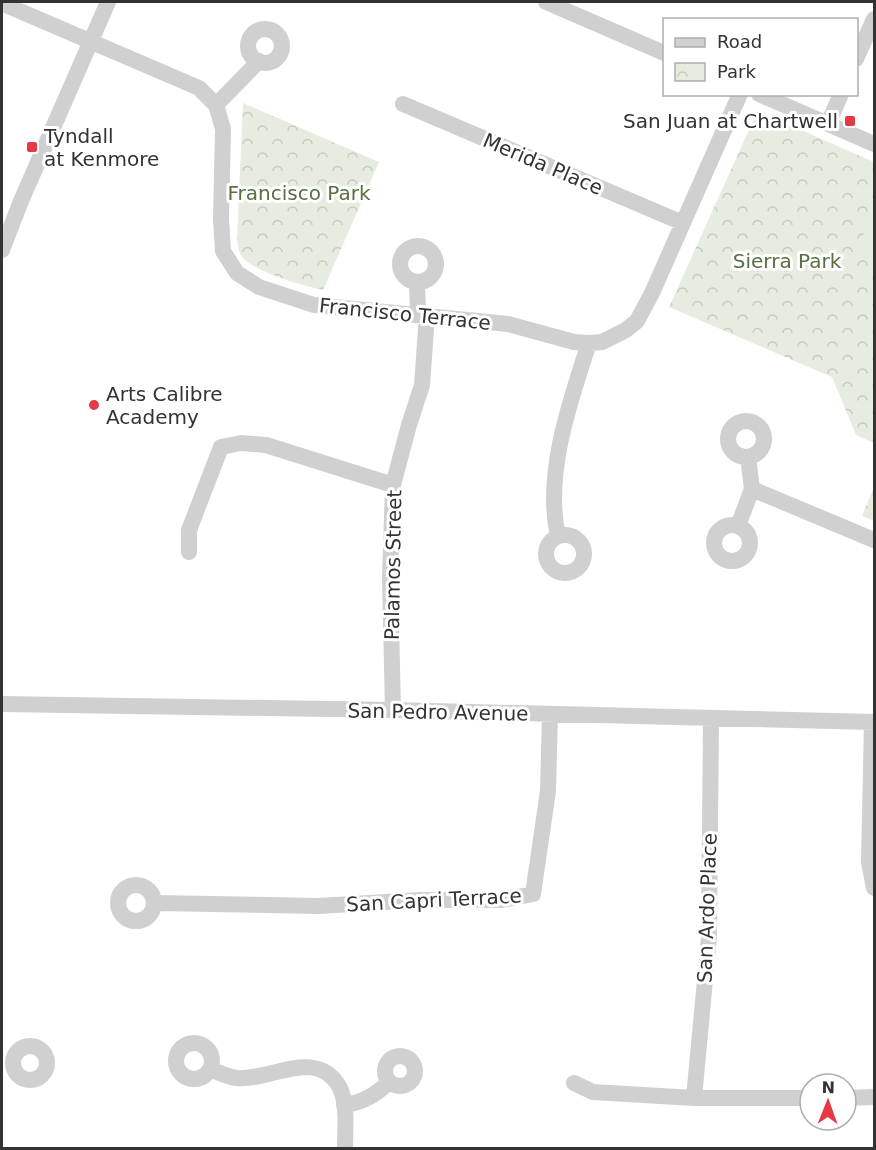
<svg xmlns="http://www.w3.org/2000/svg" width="876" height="1150" font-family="'DejaVu Sans',sans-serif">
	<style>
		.park { fill: url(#park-crowns) }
		.garden { fill: #e6ecdf }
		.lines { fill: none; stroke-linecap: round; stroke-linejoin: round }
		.minor { stroke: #d0d0d0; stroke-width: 16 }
		.poi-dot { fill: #e63946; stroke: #fff; stroke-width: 2 }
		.labels { text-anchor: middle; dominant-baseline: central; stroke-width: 6; stroke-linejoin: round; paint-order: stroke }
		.poi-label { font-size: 20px; fill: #333; stroke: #fff; text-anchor: start }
		.street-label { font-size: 20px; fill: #333; stroke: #fff }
		.park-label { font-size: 20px; fill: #56703f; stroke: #fff }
	</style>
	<defs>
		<pattern id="park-crowns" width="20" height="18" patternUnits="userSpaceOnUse" patternTransform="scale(1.5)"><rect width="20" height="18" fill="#e6ecdf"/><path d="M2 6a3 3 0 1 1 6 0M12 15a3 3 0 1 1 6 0" fill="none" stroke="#c6cbc0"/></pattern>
	</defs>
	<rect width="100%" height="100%" fill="#fff"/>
	<path class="park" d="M243,103L379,162L323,290C304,286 254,272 242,257C238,251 238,245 237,239Z
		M760,115H767L874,162V443L856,435L832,377L669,307L753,121Z
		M874,487V521L862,516Z"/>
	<path class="garden" d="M874,210V255L858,247Z"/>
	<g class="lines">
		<path class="minor" d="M546,2L664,53
			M8,6L199,88L216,105L223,129L221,219L223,251L237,273L259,287L314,305L508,324L574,342L589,343L602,342L626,330L637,321L652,293L740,94
			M248 46a17 17 0 1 1 34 0a17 17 0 1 1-34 0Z
			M856,59L874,19
			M759,94L874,144
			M403,104L683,223
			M216,105L259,61
			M828,124L841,94
			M400 264a18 18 0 1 1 36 0a18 18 0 1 1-36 0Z
			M2,250L21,201L108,2
			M417,282L418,314
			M728 439a18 18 0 1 1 36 0a18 18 0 1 1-36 0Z
			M752,489L874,540
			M714 543a18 18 0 1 1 36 0a18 18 0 1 1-36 0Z
			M738,526L752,489L748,457
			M546 554a19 19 0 1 1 38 0a19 19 0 1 1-38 0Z
			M558,536C544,475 570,401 589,343
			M189,552V530L221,447L241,443L266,445L393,485
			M2,704L393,710L874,722
			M393,710L390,578L393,485L409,425L422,385L427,315
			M872,722L869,862L874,888
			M118 903a18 18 0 1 1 36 0a18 18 0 1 1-36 0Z
			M155,903L318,906L420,900H502L533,894L548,791L550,714
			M176 1061a18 18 0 1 1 36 0a18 18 0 1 1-36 0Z
			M13 1063a17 17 0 1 1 34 0a17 17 0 1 1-34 0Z
			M385 1071a15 15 0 1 1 30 0a15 15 0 1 1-30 0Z
			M211,1069C219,1073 228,1077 237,1078C271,1081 317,1046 340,1088C348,1105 345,1131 345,1148
			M574,1083L593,1092L694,1098H810
			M694,1098L709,937L711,718
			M846,1098L874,1097
			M344,1105C361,1103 377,1094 389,1082"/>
	</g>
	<g class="poi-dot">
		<rect x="844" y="115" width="12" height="12" rx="3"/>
		<rect x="26" y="141" width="12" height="12" rx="3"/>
		<circle cx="94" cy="405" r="6"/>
	</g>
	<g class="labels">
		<g class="poi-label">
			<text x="838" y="121" text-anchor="end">San Juan at Chartwell</text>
			<text x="44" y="136">Tyndall<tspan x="44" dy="23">at Kenmore</tspan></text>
			<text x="106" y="394">Arts Calibre<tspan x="106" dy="23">Academy</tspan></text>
		</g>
		<g class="street-label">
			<text transform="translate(543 164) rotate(23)">Merida Place</text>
			<text transform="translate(405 314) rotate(6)">Francisco Terrace</text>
			<text transform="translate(393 565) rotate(-89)">Palamos Street</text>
			<text transform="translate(438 712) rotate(1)">San Pedro Avenue</text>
			<text transform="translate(434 900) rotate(-3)">San Capri Terrace</text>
			<text transform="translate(707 908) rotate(-88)">San Ardo Place</text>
		</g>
		<g class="park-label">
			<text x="299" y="193">Francisco Park</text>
			<text x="787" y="261">Sierra Park</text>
		</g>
	</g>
	<rect width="876" height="1150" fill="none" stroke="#333333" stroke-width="6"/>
	<rect x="663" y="18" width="195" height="78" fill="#ffffff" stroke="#adadad" stroke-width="1.5"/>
	<rect x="675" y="38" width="30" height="9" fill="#d0d0d0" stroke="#adadad" stroke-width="1.5"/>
	<text x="717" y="48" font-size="18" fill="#333333">Road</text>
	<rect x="675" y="63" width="30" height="18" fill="url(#park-crowns)" stroke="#adadad" stroke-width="1.5"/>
	<text x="717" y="78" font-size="18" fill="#333333">Park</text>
	<g transform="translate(828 1102) rotate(1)"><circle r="28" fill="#ffffff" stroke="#adadad" stroke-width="1.5"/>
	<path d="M0-4.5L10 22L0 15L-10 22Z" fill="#e63946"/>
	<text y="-9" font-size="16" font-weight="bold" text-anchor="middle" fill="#333333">N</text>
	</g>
</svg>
